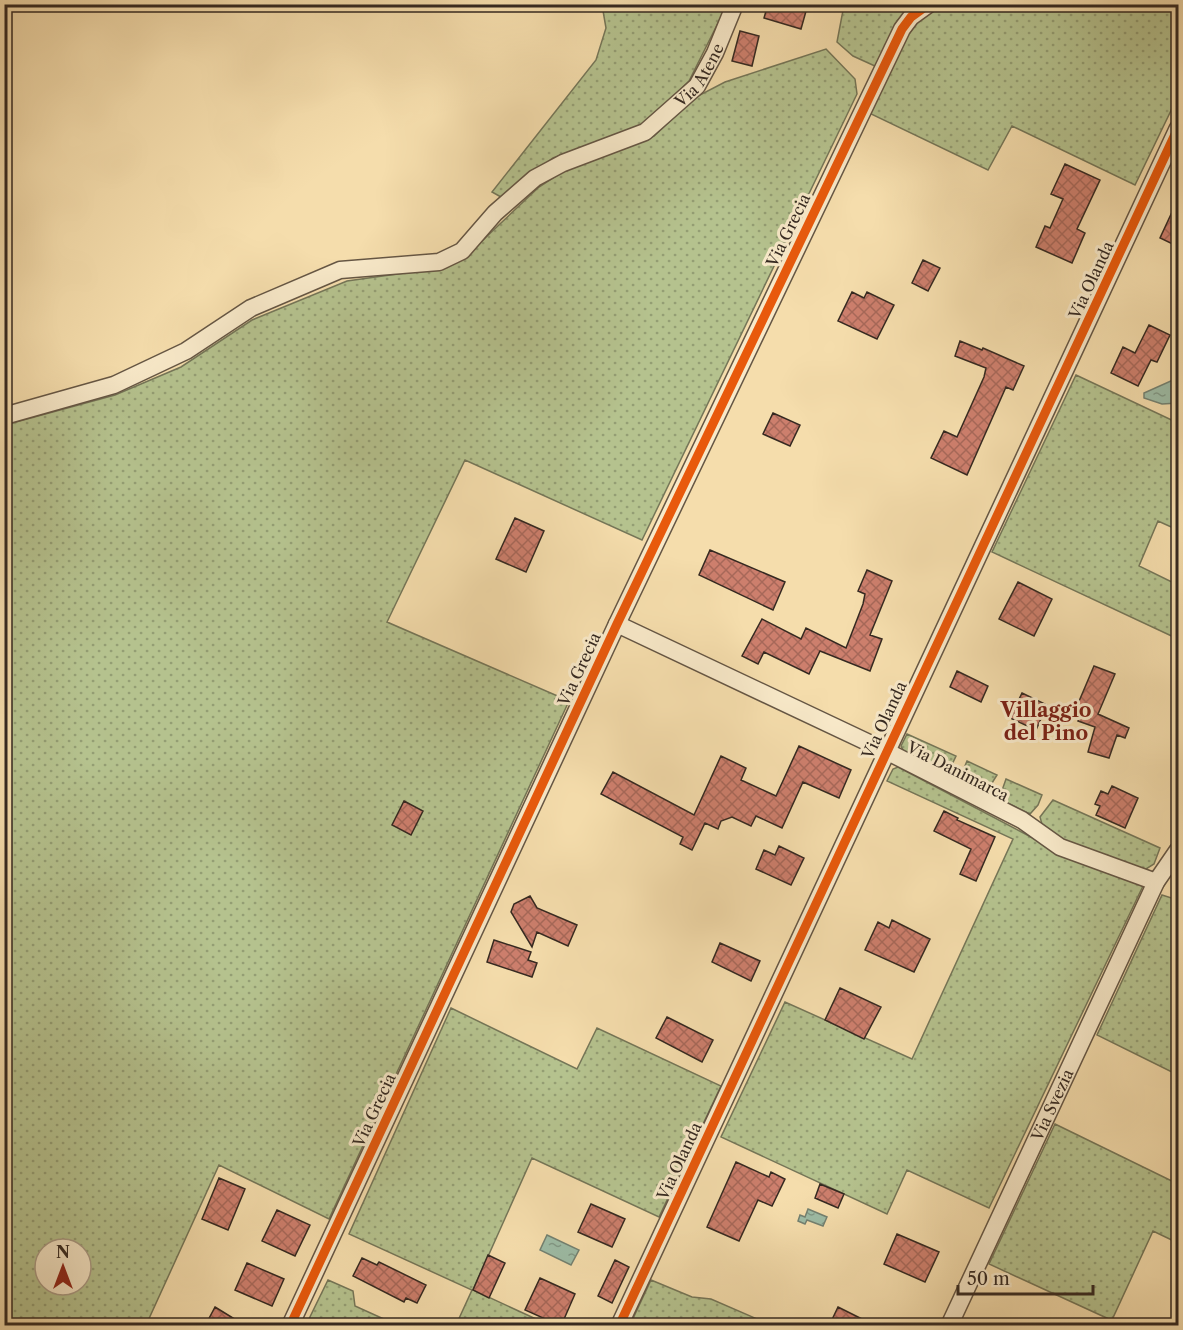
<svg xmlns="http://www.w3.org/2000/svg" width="1183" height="1330" font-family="'Libre Caslon Text',serif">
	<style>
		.grass { fill: url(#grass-dots); stroke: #757658; stroke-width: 1.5; fill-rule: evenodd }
		.water { fill: url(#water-ripples); stroke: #738171; stroke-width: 1.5 }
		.building { fill: url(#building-cross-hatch); stroke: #352921; stroke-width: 1.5 }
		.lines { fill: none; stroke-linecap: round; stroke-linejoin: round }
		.minor-casing { stroke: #655644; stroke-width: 19 }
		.minor { stroke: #f8e9c9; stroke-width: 16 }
		.cycleway-casing { stroke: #f8e9c9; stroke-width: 13 }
		.cycleway { stroke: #e8590c; stroke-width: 9 }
		.labels { text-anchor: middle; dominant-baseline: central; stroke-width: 6; stroke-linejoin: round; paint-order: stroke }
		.street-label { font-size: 16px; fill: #352921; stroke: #f8e9c9 }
		.quarter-label { font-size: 20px; font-weight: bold; fill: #7a1f14; stroke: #f8e9c9 }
	</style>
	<defs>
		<pattern id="grass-dots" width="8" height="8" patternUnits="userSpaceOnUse" patternTransform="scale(1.5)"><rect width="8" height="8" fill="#b5c28e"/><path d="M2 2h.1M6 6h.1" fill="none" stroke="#949e74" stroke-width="1.8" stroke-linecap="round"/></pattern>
		<pattern id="water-ripples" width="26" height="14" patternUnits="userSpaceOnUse" patternTransform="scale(1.5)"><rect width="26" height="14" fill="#9dbca6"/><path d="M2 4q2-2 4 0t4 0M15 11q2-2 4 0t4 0" fill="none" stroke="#819987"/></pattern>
		<pattern id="building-cross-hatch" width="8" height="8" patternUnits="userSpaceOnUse" patternTransform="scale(1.5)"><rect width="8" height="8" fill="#cd7f6d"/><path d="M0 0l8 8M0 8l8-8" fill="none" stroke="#a76859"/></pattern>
	</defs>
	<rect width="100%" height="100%" fill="#f5ddac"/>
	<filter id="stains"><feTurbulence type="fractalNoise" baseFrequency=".00333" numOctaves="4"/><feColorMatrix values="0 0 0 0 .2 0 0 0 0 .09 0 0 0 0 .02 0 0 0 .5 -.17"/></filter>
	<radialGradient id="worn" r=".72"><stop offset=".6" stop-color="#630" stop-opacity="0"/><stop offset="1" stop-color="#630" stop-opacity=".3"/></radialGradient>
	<path class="grass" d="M602,5H727L689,81L645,124L553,158L501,197L492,192L596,60L606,28Z
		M844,5H916L898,20L877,67L853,56L837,42Z
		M939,5H1178V96L1135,185L1012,126L988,170L869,113L905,35L917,20Z
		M826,49L855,79L857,94L642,540L465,460L387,622L569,701L329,1219L219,1165L147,1323L151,1325L5,1326V425L115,395L181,367L252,320L347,281L440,268L466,256L539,187L562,172L654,136L694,98L725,82ZM45,1249H81V1285H45Z
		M1076,375L1178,423V530L1158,521L1139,566L1178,585V639L992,552Z
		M907,734L956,756L948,773L904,752L901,746Z
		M967,761L997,775L987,791L960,778Z
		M898,767L1067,856L1143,886L989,1208L907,1170L887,1214L721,1137L785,1002L912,1059L1013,839L887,781L893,769Z
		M1006,779L1042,795L1038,805L1030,814L999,799Z
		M1053,800L1160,848L1154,864L1146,869C1108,861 1076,849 1043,828L1040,817Z
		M1162,895L1178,900V1075L1097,1035Z
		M451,1008L577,1069L597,1028L721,1086L659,1217L532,1158L473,1290L549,1325H456L472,1290L349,1234Z
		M1055,1124L1178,1184V1243L1153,1231L1112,1320L1123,1325H1109L1111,1320L989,1264Z
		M328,1280L353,1291L355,1306L397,1325H306Z
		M651,1280L692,1297L711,1299L771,1325H630Z"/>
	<path class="water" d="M1173,380H1178V403L1162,404L1144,398V393Z
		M808,1209L827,1217L823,1226L807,1220L805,1224L798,1221L800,1215L805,1217Z
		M547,1235L579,1250L571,1265L540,1250Z"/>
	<path class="building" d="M768,4H808L801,29L764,18Z
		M740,31L759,36L752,66L732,61Z
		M1065,164L1100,180L1077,229L1085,233L1072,263L1036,247L1045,226L1050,228L1063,199L1051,194Z
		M1179,197V247L1160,238Z
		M923,260L940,268L928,291L912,283Z
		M852,292L864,298L867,292L894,305L877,339L838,321Z
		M1149,325L1170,335L1157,362L1151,360L1138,386L1111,373L1123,347L1135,353Z
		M960,341L982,350L983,348L1024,366L1013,390L1006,387L967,475L931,458L944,431L957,437L984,377L986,368L955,356Z
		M773,413L800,425L790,446L763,434Z
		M515,518L544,531L526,572L496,559Z
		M710,550L785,582L773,610L699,575Z
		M867,570L892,581L870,635L882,639L870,671L820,651L809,674L764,652L758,664L742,656L762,619L801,639L806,628L846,648L863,604L865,594L858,591Z
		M1018,582L1052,599L1034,636L999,619Z
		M1094,666L1115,674L1098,714L1129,728L1125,738L1117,735L1109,758L1088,752L1095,727L1078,721L1080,715L1074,713Z
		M957,671L988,686L981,702L950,687Z
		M1022,693L1047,705L1036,730L1010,718Z
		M799,746L851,770L839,798L803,782L782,828L756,816L751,826L732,817L721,821L718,829L705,823L692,850L680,844L683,837L601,794L613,772L694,815L721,756L746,768L741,780L776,796Z
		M1112,786L1138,798L1125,828L1096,815L1100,806L1095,804L1101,791L1108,794Z
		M404,801L423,811L411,835L392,825Z
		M944,811L958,818L957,820L995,837L976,881L960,874L971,849L934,831Z
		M779,846L804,858L791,885L756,869L764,850L775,855Z
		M530,896L537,908L577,925L568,946L537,932L532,947L511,912L514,904Z
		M892,920L930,939L914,972L865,950L878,922L889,928Z
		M494,940L531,952L528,960L537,963L532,977L487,962Z
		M720,943L760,961L751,981L712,962Z
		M840,988L881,1007L864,1039L825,1020Z
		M667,1017L713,1040L702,1062L656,1038Z
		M736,1162L769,1177L771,1172L785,1179L772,1206L758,1200L739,1241L707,1227Z
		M219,1178L245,1189L228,1230L202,1219Z
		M820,1184L844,1194L838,1208L815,1198Z
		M591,1204L625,1219L612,1247L578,1232Z
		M277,1210L310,1225L295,1256L262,1241Z
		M897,1234L939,1252L925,1282L884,1264Z
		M488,1255L505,1263L489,1298L473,1290Z
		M362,1258L377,1265L379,1262L426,1285L417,1303L406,1298L404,1302L353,1276Z
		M615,1260L629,1267L612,1303L598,1296Z
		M247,1263L284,1279L272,1306L235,1290Z
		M540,1278L575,1294L561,1326L525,1310Z
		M215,1307L246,1326H205Z
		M838,1307L876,1326H829Z"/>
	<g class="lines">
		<g class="minor-casing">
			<g id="minor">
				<path id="s1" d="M4,416L114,385L186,351L251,308L340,270L439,262L462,251L495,213L535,178L563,163L645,132L697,86L715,53L735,4"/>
				<path d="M617,624L886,751L1022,820L1060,847L1156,882"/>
				<path d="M290,1326L617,624L902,29L911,17L929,4"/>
				<path d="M619,1326L1178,128"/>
				<path id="s2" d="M949,1326L1156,882L1178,850"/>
			</g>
		</g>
		<use href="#minor" class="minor"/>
		<g class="cycleway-casing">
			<path id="cycleway" d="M290,1326L617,624L902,29L911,17L929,4
				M619,1326L1178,128"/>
		</g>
		<use href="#cycleway" class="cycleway"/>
	</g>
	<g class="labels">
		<g class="street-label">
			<text stroke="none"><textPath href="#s1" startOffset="796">Via Atene</textPath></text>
			<text transform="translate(788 230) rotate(-64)">Via Grecia</text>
			<text transform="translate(1091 280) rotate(-65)">Via Olanda</text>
			<text transform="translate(579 669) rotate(-65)">Via Grecia</text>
			<text transform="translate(884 720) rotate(-65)">Via Olanda</text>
			<text transform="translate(958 771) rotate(27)">Via Danimarca</text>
			<text stroke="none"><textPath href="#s2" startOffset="244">Via Svezia</textPath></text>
			<text transform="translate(374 1110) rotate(-65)">Via Grecia</text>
			<text transform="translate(679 1161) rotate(-65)">Via Olanda</text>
		</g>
		<g class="quarter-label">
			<text x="1046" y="710">Villaggio<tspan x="1046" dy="23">del Pino</tspan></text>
		</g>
	</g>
	<rect width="1183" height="1330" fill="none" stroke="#f5ddac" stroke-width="24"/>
	<rect x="6" y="6" width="1171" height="1318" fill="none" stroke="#352921" stroke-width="3"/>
	<rect x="12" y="12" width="1159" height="1306" fill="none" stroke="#352921" stroke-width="1.5"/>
	<g transform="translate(63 1267)"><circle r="28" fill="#f8e9c9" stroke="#aa9c86" stroke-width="1.5"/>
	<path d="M0-4.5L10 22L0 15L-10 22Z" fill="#8f2418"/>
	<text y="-9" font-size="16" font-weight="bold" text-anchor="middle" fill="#352921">N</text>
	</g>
	<path d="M958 1285v9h135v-9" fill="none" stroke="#352921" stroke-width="3"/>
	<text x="967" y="1285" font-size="18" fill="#352921" stroke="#f8e9c9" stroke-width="4.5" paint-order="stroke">50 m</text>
	<rect width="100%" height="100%" filter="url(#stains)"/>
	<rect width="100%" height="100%" fill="url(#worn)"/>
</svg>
